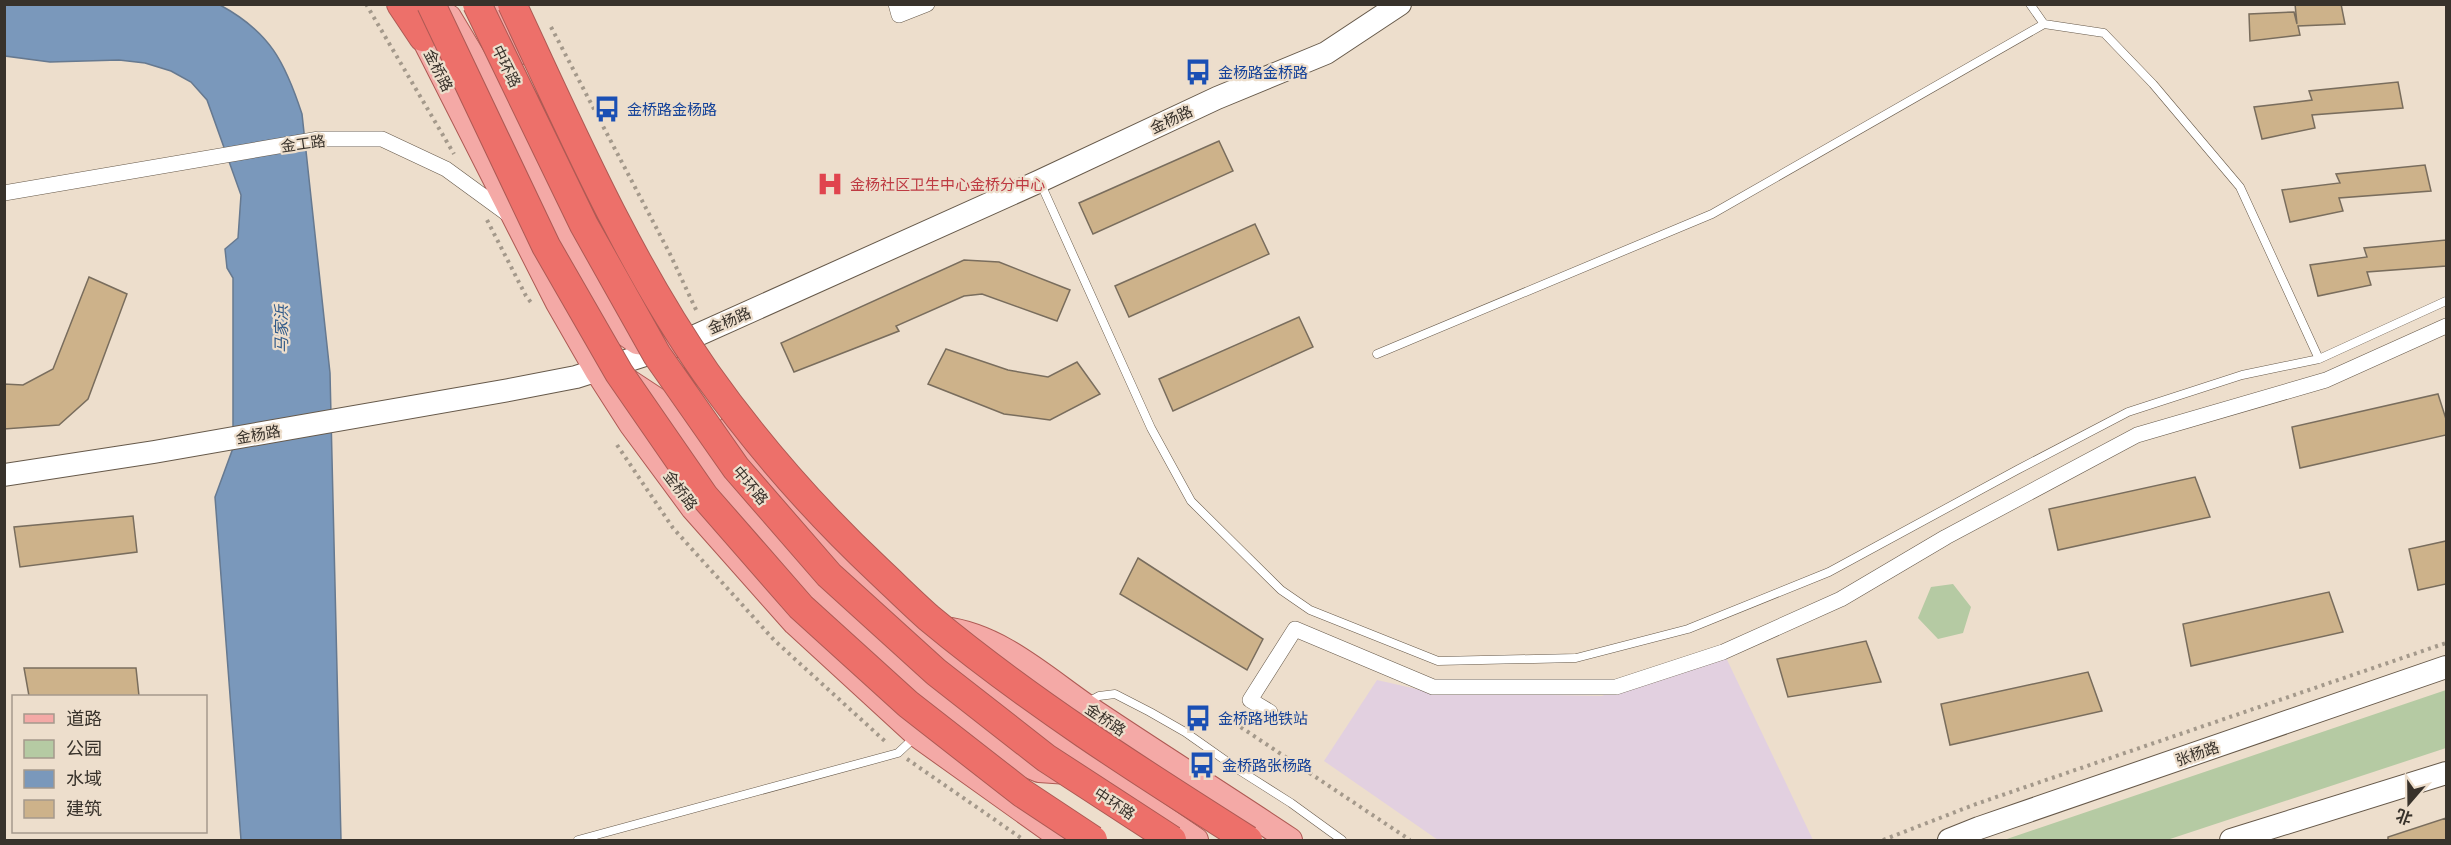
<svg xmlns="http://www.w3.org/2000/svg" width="2451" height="845" font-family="Barlow,'Noto Sans SC',sans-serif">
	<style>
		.commercial { fill: #e2d0e0 }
		.green { fill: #b5caa3 }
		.water { fill: #7a98bb; stroke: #667990; stroke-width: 1.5 }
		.building { fill: #cdb28a; stroke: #796d5d; stroke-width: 1.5 }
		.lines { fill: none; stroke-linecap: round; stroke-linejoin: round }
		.lane-casing { stroke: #66594a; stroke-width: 9 }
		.street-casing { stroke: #66594a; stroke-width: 16 }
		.secondary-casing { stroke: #66594a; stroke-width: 24 }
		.primary-casing { stroke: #ae5a54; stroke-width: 26 }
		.highway-casing { stroke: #ae5a54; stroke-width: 30 }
		.path { stroke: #a4998b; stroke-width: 4; stroke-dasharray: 3 4.5; stroke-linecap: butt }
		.lane { stroke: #fff; stroke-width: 8 }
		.street { stroke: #fff; stroke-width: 15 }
		.secondary { stroke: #fff; stroke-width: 22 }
		.primary { stroke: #f4a9a6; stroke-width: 24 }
		.highway { stroke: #ed706a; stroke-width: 28 }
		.highway-bridge-casing { stroke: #ae5a54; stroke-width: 30; stroke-linecap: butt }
		.highway-bridge { stroke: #ed706a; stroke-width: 28 }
		.labels { text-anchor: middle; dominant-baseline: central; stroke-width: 4.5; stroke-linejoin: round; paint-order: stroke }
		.street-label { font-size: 15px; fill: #38322b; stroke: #eddecc }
		.transit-label { font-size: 15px; fill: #164399; stroke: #eddecc; text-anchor: start }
		.health-label { font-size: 15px; fill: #be3a42; stroke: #eddecc; text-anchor: start }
		.water-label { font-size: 16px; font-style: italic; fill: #305a89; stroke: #eddecc }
	</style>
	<rect width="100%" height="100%" fill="#eddecc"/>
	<path class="commercial" d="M1720,645L1813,840H1438L1324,761L1377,680L1434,693L1602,696Z"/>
	<path class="green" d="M1953,584L1971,607L1963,633L1938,639L1918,618L1931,587Z
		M2446,690V748L2167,840H2004Z"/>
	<path class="water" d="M5,5H220C270,32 285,62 302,114L330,373L341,840H241L215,497L233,448V278L227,268L225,249L238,238L241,195L207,100L191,82L171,71L145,63L119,60L50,62L5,56Z"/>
	<path class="building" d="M2295,4H2341L2345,24L2298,26L2300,35L2250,41L2249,14L2294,12L2297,24Z
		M2398,82L2403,108L2312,115L2315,128L2262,139L2254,107L2312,100L2309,91Z
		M1219,141L1233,171L1093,234L1079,203Z
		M2425,165L2431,191L2339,198L2343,211L2290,222L2282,190L2340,183L2336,174Z
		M1255,224L1269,254L1129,317L1115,286Z
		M2446,240V266L2367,272L2371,285L2318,296L2310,265L2367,257L2364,248Z
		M964,260L999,262L1070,290L1057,321L982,294L964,296L896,326L899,331L794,372L781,343Z
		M89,277L127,294L88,399L59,425L4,429V384L23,385L53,369Z
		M1299,317L1313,347L1173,411L1159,379Z
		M946,349L1008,370L1048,377L1077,362L1100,394L1050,420L1004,414L928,384Z
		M2438,394L2446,419V435L2300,468L2292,427Z
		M2195,477L2210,517L2058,550L2049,509Z
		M133,516L137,552L20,567L14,527Z
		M2446,541V584L2418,590L2409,549Z
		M1138,558L1263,639L1247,670L1120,594Z
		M2329,592L2343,632L2191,666L2183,624Z
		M1866,641L1881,682L1788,697L1777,659Z
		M24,668H136L139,696H29Z
		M2088,672L2102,711L1950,745L1941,704Z
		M2446,818V840H2388V837Z"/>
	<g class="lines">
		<g class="lane-casing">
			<path id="lane" d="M2030,4L2044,24L2104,33L2153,84L2240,187L2319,359
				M1040,182L1151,428L1191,501L1281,590L1310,610L1438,661L1576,658L1688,629L1829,572L2017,470L2128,412L2242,375L2319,359L2446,301
				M1377,354L1712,214L2044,24
				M1088,702L1099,696L1115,694L1150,712L1185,732L1239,770L1291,803L1342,840
				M578,840L898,753L914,738"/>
		</g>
		<g class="street-casing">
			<path id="street" d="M896,4L899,15L927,4
				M4,193L319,139H382L446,169L509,215
				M1270,712L1250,700L1295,629L1433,687H1616L1723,652L1841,599L1946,537L2137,435L2326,380L2446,326"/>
		</g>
		<g class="secondary-casing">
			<path id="secondary" d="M4,475L154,452L509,390L576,377L673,346L1040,181L1217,98L1326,53L1400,4
				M1949,840L1979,828L2446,667
				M2231,840L2446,773"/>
		</g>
		<g class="primary-casing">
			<path id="primary" d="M495,4L521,52
				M449,17L485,77L562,233L613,325L637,342L673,346
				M419,19L423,37L558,303L597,371L631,424L693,508L795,623L917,735L1064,840
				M625,379L660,402L719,483L812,589L882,654
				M731,427L751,455L841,558L972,684L1039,733L1196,840
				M944,629C1003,636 1050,683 1099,715C1162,757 1227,798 1290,840
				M933,671L882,654L943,705L1020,762L1039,770L1068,772"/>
		</g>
		<g class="highway-casing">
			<path id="highway" d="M401,4L423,37"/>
		</g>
		<path class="path" d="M366,4L454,154
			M551,27L670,254L698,314
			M487,220L526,296L533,305
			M617,445L673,528L774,640L887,743
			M1244,714L1239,726L1410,840
			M907,759L1024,840
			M1883,840L1976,804L2446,643"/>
		<use href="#lane" class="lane"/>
		<use href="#street" class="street"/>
		<use href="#secondary" class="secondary"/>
		<use href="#primary" class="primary"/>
		<use href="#highway" class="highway"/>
		<g class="highway-bridge-casing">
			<path id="highway-bridge" d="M431,4L546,246L619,373L704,496L801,607L908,704L1022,793L1093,840
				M477,4L584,225L657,355L736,468L829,575L936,672L1046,758L1172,840
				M512,4C571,130 627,260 706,373C757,445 815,511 879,571C896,587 912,603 929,618C1029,701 1139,771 1248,840"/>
		</g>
		<use href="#highway-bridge" class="highway-bridge"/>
	</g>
	<defs>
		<g id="bus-bare" transform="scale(2.07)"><path d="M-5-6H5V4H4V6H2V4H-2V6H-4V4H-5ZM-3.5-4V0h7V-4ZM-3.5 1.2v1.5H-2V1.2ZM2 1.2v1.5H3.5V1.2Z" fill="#1a4fb4" stroke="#eddecc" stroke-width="2.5" paint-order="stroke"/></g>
		<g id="hospital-bare" transform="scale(2.07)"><path d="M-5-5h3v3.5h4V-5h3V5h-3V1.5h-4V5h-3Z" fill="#e0444e" stroke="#eddecc" stroke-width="2.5" paint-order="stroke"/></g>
	</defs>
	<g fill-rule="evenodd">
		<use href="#bus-bare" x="1198" y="72"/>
		<use href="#bus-bare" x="607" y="109"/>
		<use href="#hospital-bare" x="830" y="184"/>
		<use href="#bus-bare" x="1198" y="718"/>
		<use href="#bus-bare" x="1202" y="765"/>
	</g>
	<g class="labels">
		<g class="street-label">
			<text transform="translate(507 66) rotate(64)">中环路</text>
			<text transform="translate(439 70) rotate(63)">金桥路</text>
			<text transform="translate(1171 119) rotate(-25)">金杨路</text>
			<text transform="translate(303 143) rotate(-8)">金工路</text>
			<text transform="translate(729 320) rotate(-23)">金杨路</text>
			<text transform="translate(258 434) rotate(-10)">金杨路</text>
			<text transform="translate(751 485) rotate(50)">中环路</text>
			<text transform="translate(681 490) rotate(53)">金桥路</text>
			<text transform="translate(1106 719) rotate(34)">金桥路</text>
			<text transform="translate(2197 753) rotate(-19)">张杨路</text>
			<text transform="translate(1115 803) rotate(33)">中环路</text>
		</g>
		<g class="transit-label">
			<text x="1218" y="72">金杨路金桥路</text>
			<text x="627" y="109">金桥路金杨路</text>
			<text x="1218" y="718">金桥路地铁站</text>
			<text x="1222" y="765">金桥路张杨路</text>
		</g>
		<g class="health-label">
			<text x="850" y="184">金杨社区卫生中心金桥分中心</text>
		</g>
		<g class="water-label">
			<text transform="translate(280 329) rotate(-90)">马家浜</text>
		</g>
	</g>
	<rect width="2451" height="845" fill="none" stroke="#38322b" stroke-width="12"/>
	<rect x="12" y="695" width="195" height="138" fill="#eddecc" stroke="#a5998c" stroke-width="1.5"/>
	<rect x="24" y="714" width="30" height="9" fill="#f4a9a6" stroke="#a5998c" stroke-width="1.5"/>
	<text x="66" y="725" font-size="18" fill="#38322b">道路</text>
	<rect x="24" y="740" width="30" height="18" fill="#b5caa3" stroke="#a5998c" stroke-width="1.5"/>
	<text x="66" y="755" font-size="18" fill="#38322b">公园</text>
	<rect x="24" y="770" width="30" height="18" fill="#7a98bb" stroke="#a5998c" stroke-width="1.5"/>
	<text x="66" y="785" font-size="18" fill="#38322b">水域</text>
	<rect x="24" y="800" width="30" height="18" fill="#cdb28a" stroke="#a5998c" stroke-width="1.5"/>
	<text x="66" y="815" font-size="18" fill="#38322b">建筑</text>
	<g transform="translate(2409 803) rotate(200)" stroke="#eddecc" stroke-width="4.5" paint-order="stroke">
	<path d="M0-4.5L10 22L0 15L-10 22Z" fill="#38322b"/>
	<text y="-9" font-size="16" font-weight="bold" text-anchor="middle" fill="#38322b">北</text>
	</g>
</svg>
